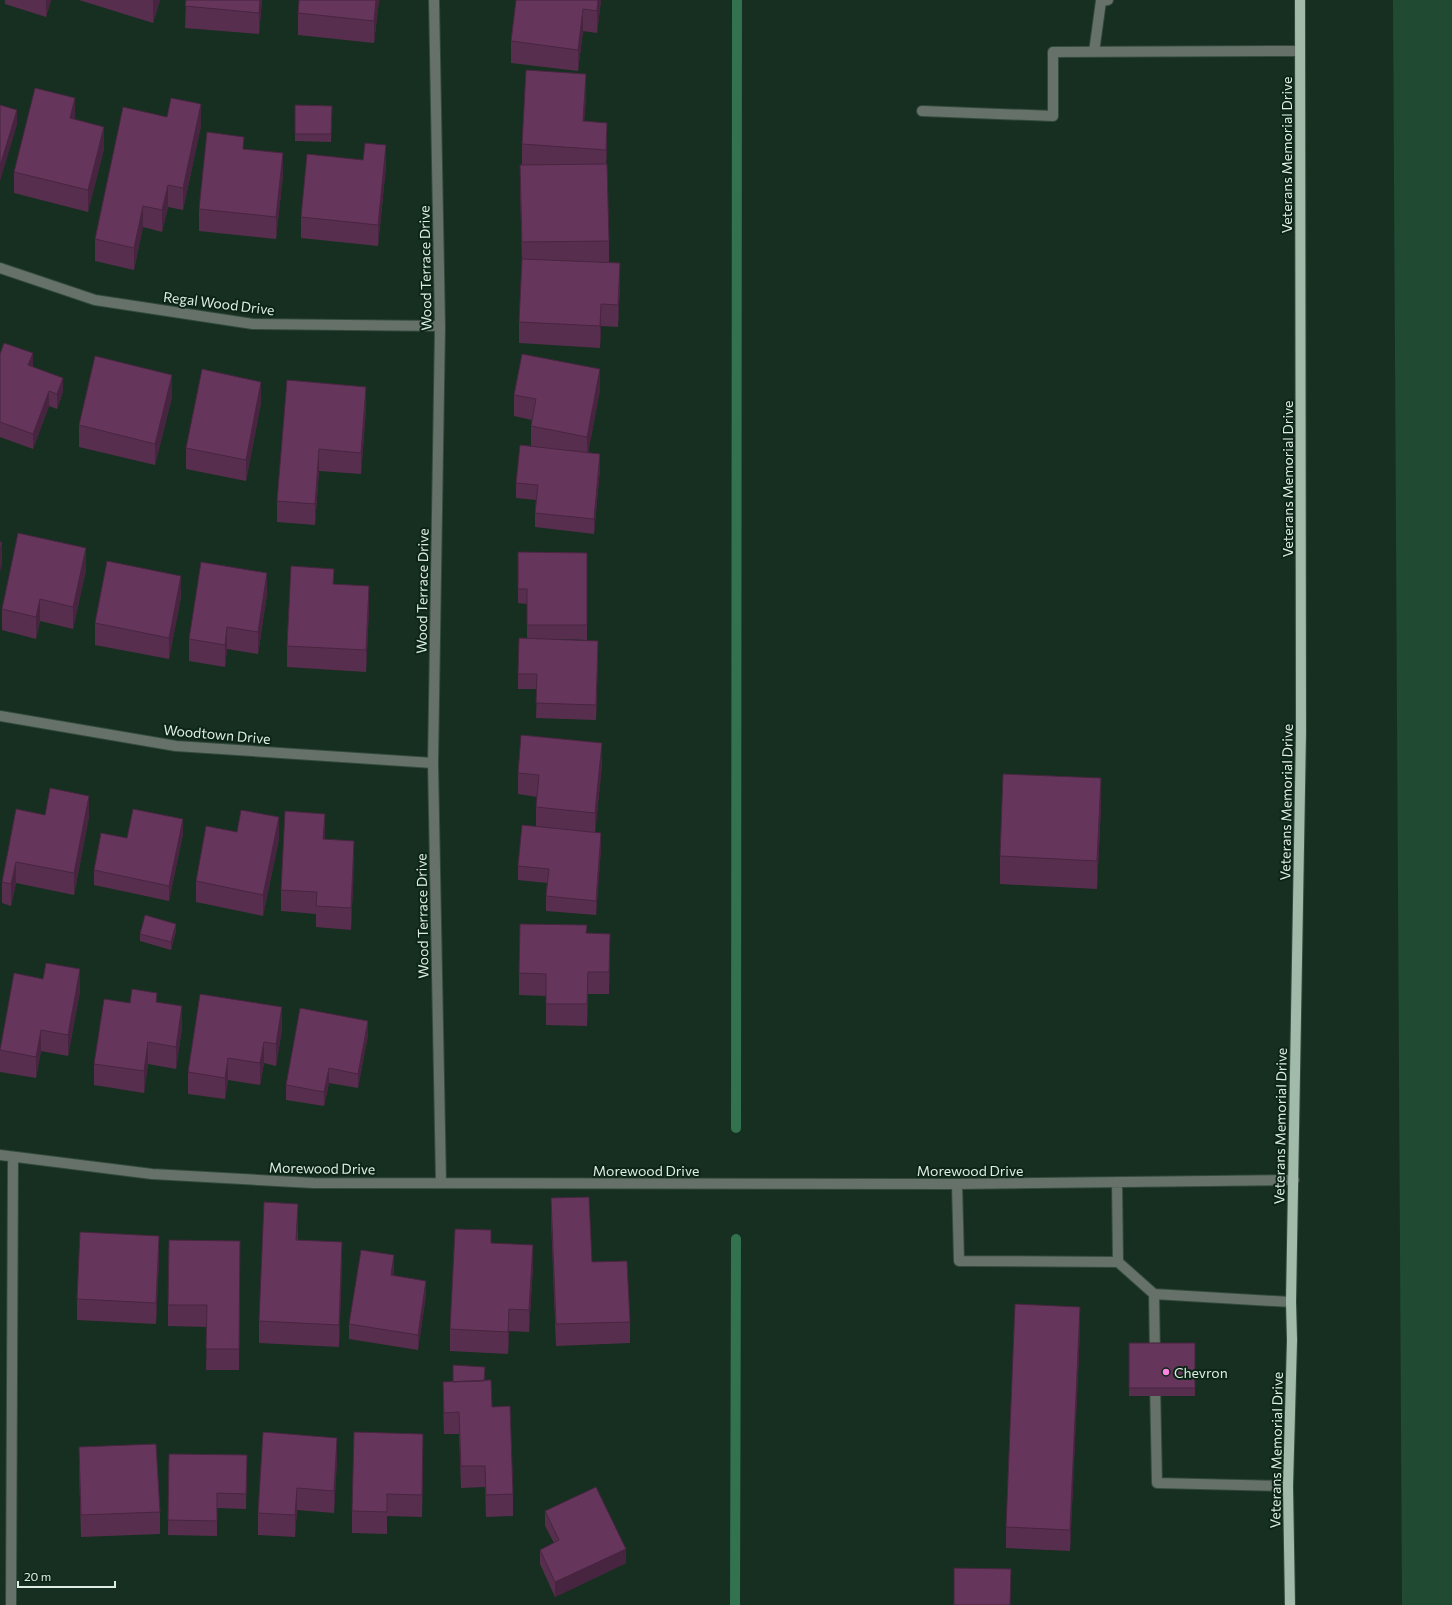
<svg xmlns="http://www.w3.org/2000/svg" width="1452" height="1605" font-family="Commissioner,sans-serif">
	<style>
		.green { fill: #204b32 }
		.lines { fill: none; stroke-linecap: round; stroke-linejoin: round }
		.stream { stroke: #33724e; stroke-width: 10 }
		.minor-casing { stroke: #324a3b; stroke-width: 12 }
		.major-casing { stroke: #324a3b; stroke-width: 12 }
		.minor { stroke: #657169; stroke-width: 10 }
		.major { stroke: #a1baa9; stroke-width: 10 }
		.wall { fill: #582e4e }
		.shaded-wall { fill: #472540 }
		.building { fill: #66355b; stroke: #472540 }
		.poi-dot { fill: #fd86e2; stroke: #0c2516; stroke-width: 1.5 }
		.labels { text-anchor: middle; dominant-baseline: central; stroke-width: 4; stroke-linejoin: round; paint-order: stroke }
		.street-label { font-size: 14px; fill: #deede3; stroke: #0c2516 }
		.poi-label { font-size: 14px; fill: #deede3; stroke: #0c2516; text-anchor: start }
	</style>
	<rect width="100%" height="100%" fill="#162f20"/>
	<path class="green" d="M1393,0H1452V1605H1402Z"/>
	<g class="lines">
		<path class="stream" d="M736,1128L737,0
			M735,1605L736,1239"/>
		<g class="minor-casing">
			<path id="minor" d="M434,0L440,326L433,763L441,1183
				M1094,52L1101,1L1108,0
				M922,111L1053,116V52L1300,51
				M0,268L95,300L253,324L440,326
				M0,716L176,746L433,763
				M0,1155L152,1174L313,1183L957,1184L1294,1180
				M1117,1182L1118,1262
				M957,1184L959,1261L1118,1262L1154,1294L1291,1302
				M1154,1294L1155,1356
				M1155,1382L1157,1483L1288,1486
				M11,1605L13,1157"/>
		</g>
		<g class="major-casing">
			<path id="major" d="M1290,1605L1288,1486L1292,1340L1291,1302L1301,732L1300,0"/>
		</g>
		<use href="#minor" class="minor"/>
		<use href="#major" class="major"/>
	</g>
	<path class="wall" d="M5,0H51L46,17L5,4Z
		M79,0H160L153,23Z
		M186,0H262L259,34L185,28Z
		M379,0L374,43L298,35V13Z
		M601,0L597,33L583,31L578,71L511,63V41Z
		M586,95L584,121L607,145L606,164L609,241V262H599L620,285L618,327L601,326L600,348L519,343V322L522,264L520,187V165H522V144Z
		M295,105L332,106L331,142L295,141Z
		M75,119L104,149L88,212L14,193V172Z
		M201,126L183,210L168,207L162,232L143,227L134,270L95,261V239Z
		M363,160L386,166L378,246L301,238V217Z
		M283,175L276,239L199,231V209Z
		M0,354L33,367L63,392L57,409L49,406L33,449L0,437Z
		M287,380L366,409L361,474L319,471L315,525L277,522V501Z
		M600,390L588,453L600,469L594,534L535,527V513L536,500L516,498V483L531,447V426L532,420L514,416V395Z
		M172,397L155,465L79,447V425Z
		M261,403L246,481L186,469V448Z
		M518,552L587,553V640L560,639L598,655L596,720L536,718L537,689H518V674L527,638V604L518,603Z
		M86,570L73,629L40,621L36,639L2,630V609Z
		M334,584L369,608L366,672L287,667V646Z
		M267,594L258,654L227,649L225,667L189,661V639Z
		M181,597L169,659L95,645V623Z
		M602,765L595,832L601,848L596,915L546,911V896L547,883L518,880V866L536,827V807L537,797L518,794V773Z
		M1101,806L1097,889L1000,884V856Z
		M45,815L89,817L74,895L16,883L11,906L2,903V882Z
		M183,834L169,901L94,885V870L127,838Z
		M279,839L263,916L196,902V881Z
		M324,839L354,862L351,930L316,927V914L281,911V890Z
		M176,931L171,950L140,941V934Z
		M587,933L610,955L609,994H588L587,1026L546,1025V996L519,995V973Z
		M80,991L68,1056L41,1051L36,1078L0,1072V1048Z
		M157,1002L182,1028L176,1069L148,1064L144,1093L94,1085V1064L130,1003Z
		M282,1029L276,1066L264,1063L260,1085L228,1080L225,1099L188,1094V1072Z
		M368,1035L358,1088L329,1083L324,1106L286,1100V1085Z
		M551,1198L630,1322V1343L556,1346L551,1220Z
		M298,1225V1240L342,1264L339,1347L259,1343V1321Z
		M491,1243L533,1266L529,1332L509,1331L508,1354L450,1351V1329Z
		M159,1258L156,1324L77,1320V1299Z
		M240,1262L239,1370H206L207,1327L168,1326V1305Z
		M394,1270L393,1275L426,1295L418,1350L349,1339V1324Z
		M1080,1329L1070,1551L1006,1548V1527Z
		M1129,1343H1195V1396H1129Z
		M485,1374L484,1381L492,1407L513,1494V1516L486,1517L485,1487L461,1488L459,1434H444L443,1404V1382H453Z
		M79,1447L160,1512V1534L81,1537L79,1469Z
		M169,1454L247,1455L246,1509L217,1508V1536L168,1535Z
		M423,1455L422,1517L387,1516V1534L352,1533V1511Z
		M337,1459L334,1513L297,1510L295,1537L258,1535V1513Z
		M545,1511L626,1563L555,1597L540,1564V1550L554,1543L545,1526Z"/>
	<path class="shaded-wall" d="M46,0H51L46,17Z
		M153,0H160L153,23Z
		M260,0H262L259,34V13Z
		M376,0H379L374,43V21Z
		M598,0H601L597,33V11Z
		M583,9V31L578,71V50Z
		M586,74V95L583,143V121Z
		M75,98V119L70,118Z
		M201,104V126L183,210V188Z
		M17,110V125L0,181V166Z
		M607,123V145L606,172V150Z
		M104,127V149L88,212V190Z
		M386,145V166L378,246V225Z
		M283,153V175L276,239V217Z
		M168,185V207L162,232V210Z
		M143,206V227L134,270V248Z
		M620,263V285L618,327V305Z
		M601,304V326L600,348V326Z
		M33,353V367L28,365Z
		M600,369V390L587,458V437Z
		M172,375V397L155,465V444Z
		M63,378V392L57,409V394Z
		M261,382V403L246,481V460Z
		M366,387V409L361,474V453Z
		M49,391V406L33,449V434Z
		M319,449V471L315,525V504Z
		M600,454V469L594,534V519Z
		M2,542V564L0,572V550Z
		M86,548V570L73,629V607Z
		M267,573V594L258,654V632Z
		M181,576V597L169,659V638Z
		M369,586V608L366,672V650Z
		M40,599V621L36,639V617Z
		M227,627V649L225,667V645Z
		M598,641V655L596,720V705Z
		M602,743V765L595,835V813Z
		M1101,778V806L1097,889V861Z
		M89,796V817L74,895V873Z
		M325,814V835L323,860V839Z
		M279,817V839L263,916V895Z
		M183,819V834L169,901V886Z
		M601,833V848L596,915V901Z
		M354,841V862L351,930V908Z
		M16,862V883L11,906V884Z
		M176,924V931L171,950V942Z
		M80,969V991L68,1056V1035Z
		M588,972V994L587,1026V1004Z
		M157,993V1014L156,1002Z
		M182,1006V1028L176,1069V1047Z
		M282,1007V1029L276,1066V1044Z
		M368,1021V1035L358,1088V1074Z
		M41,1030V1051L36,1078V1057Z
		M148,1042V1064L144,1093V1071Z
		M264,1042V1063L260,1085V1063Z
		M228,1058V1080L225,1099V1078Z
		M329,1068V1083L324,1106V1092Z
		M298,1204V1225L296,1262V1240Z
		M159,1236V1258L156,1324V1303Z
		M342,1242V1264L339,1347V1325Z
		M533,1245V1266L529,1332V1310Z
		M394,1255V1270L391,1290V1275Z
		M426,1281V1295L418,1350V1335Z
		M1080,1307V1329L1070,1551V1530Z
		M509,1309V1331L508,1354V1332Z
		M423,1434V1455L422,1517V1495Z
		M337,1438V1459L334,1513V1491Z
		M297,1488V1510L295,1537V1515Z
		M626,1549V1563L555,1597V1582Z"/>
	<path class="building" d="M186,0H260L259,13L185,6Z
		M299,0H376L374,21L298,13Z
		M516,0H598L597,11L583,9L578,50L511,41Z
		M526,70L586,74L583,121L607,123L606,150L522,144Z
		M35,88L75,98L70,118L104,127L88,190L14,172Z
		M171,98L201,104L183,188L168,185L162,210L143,206L134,248L95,239L123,107L167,117Z
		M0,105L17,110L0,166Z
		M295,105L332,106L331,134H295Z
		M207,132L244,137L243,149L283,153L276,217L199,209Z
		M365,143L386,145L378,225L301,217L307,154L363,160Z
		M607,164L609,241L522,242L520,165Z
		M522,259L620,263L618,305L601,304L600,326L519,322Z
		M4,343L33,353L28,365L63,378L57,394L49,391L33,434L0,422V354Z
		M522,354L600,369L587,437L531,426L536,399L514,395Z
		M95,356L172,375L155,444L79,425Z
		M202,369L261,382L246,460L186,448Z
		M287,380L366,387L361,453L319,449L315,504L277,501Z
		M520,445L600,454L594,519L535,513L538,485L516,483Z
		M18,533L86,548L73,607L40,599L36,617L2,609Z
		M0,542H2L0,550Z
		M518,552L587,553V625H527V589H518Z
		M107,561L181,576L169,638L95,623Z
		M201,562L267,573L258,632L227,627L225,645L189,639Z
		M291,566L334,569L333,584L369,586L366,650L287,646Z
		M519,638L598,641L596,705L536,703L537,674H518Z
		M521,735L602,743L595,813L536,807L539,775L518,773Z
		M1003,774L1101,778L1097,861L1000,856Z
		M50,788L89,796L74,873L16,862L11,884L2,882L16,809L45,815Z
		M133,809L183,819L169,886L94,870L101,833L127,838Z
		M241,810L279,817L263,895L196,881L206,826L237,832Z
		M285,811L325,814L323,839L354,841L351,908L316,906L317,892L281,890Z
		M522,825L601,833L596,901L546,896L549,869L518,866Z
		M145,915L176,924L171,942L140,934Z
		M520,924L587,925L586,933L610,934L609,972H588L587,1004H546V974L519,973Z
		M46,963L80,969L68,1035L41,1030L36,1057L0,1050L14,973L43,979Z
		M132,989L157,993L156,1002L182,1006L176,1047L148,1042L144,1071L94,1064L104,999L130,1003Z
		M200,994L282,1007L276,1044L264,1042L260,1063L228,1058L225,1078L188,1072Z
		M300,1008L368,1021L358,1074L329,1068L324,1092L286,1085Z
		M589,1197L592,1262L627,1261L630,1322L556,1324L551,1198Z
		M264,1202L298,1204L296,1240L342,1242L339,1325L259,1321Z
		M455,1229L491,1230V1243L533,1245L529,1310L509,1309L508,1332L450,1329Z
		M80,1232L159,1236L156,1303L77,1299Z
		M169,1240L240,1241L239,1349H206L207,1305H168Z
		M361,1250L394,1255L391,1275L426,1281L418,1335L349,1324Z
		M1015,1304L1080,1307L1070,1530L1006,1527Z
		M1129,1343H1195V1388H1129Z
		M453,1365L485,1367L484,1381L453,1382Z
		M491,1380L492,1407L510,1406L513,1494L486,1495L485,1466H461L459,1412L444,1413L443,1382Z
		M263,1432L337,1438L334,1491L297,1488L295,1515L258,1513Z
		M354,1432L423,1434L422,1495L387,1494V1512L352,1511Z
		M156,1444L160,1512L81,1515L79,1447Z
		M169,1454L247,1455L246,1494L217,1493V1521L168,1520Z
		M596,1487L626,1549L555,1582L540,1550L559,1540L545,1511Z
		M954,1568L1011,1569L1010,1605H954Z"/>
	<circle class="poi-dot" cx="1166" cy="1372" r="4"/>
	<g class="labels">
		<g class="street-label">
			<text transform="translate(1286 155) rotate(-90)">Veterans Memorial Drive</text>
			<text transform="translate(425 268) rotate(-91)">Wood Terrace Drive</text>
			<text transform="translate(219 303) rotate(7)">Regal Wood Drive</text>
			<text transform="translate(1287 479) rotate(-90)">Veterans Memorial Drive</text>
			<text transform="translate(422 591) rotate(-89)">Wood Terrace Drive</text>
			<text transform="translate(217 734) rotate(5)">Woodtown Drive</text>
			<text transform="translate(1286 802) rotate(-89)">Veterans Memorial Drive</text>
			<text transform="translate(422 916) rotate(-91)">Wood Terrace Drive</text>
			<text transform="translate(1280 1126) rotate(-89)">Veterans Memorial Drive</text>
			<text transform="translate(322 1168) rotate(1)">Morewood Drive</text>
			<text x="646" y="1170">Morewood Drive</text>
			<text x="970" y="1170">Morewood Drive</text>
			<text transform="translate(1276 1450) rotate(-89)">Veterans Memorial Drive</text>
		</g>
		<g class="poi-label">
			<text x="1174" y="1372">Chevron</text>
		</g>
	</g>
	<path d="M18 1581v6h97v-6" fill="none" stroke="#deede3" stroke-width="2"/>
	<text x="24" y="1581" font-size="12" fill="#deede3" stroke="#0c2516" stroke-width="3" paint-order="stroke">20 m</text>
</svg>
